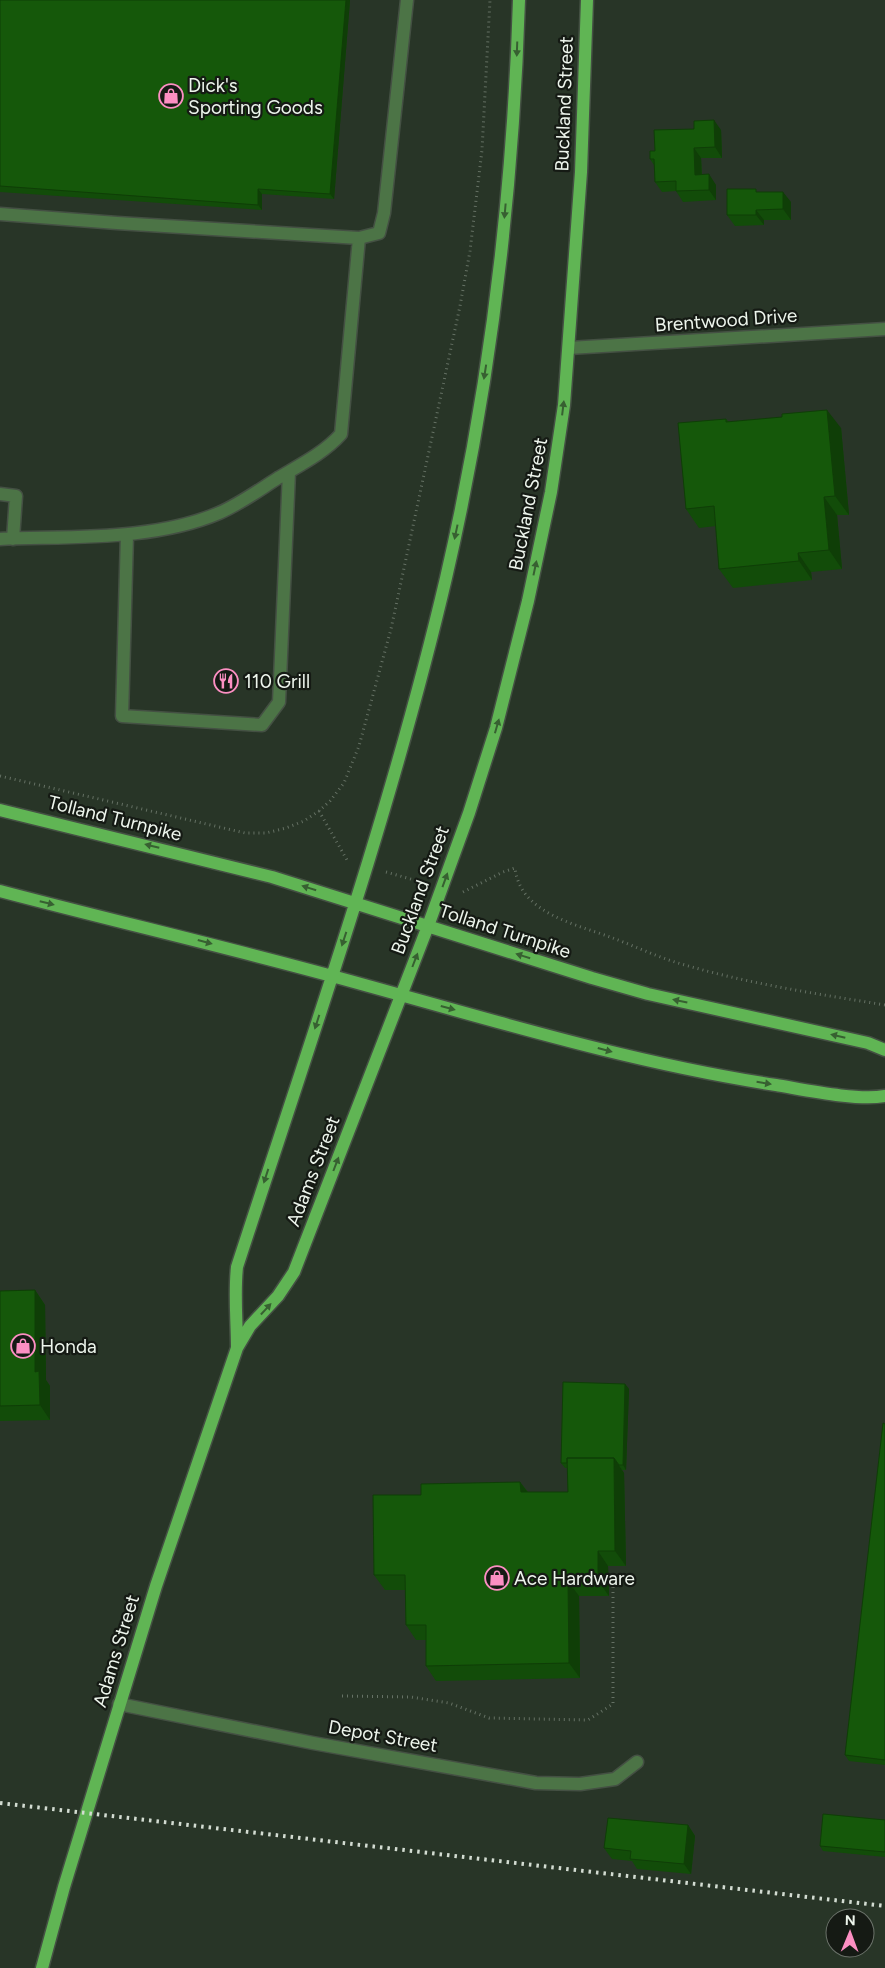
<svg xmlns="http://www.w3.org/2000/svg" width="885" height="1968" font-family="Figtree,sans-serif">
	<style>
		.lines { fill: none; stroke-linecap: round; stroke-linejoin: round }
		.minor-casing { stroke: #445043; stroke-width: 15 }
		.major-casing { stroke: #445043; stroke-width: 15 }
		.path { stroke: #657164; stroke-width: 3; stroke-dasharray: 1 4; stroke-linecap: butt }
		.minor { stroke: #4c7446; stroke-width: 12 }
		.major { stroke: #60b554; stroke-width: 12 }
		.rail { stroke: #d3dcd2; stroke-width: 4; stroke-dasharray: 2.5 5; stroke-linecap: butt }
		.wall { fill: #124c09 }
		.shaded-wall { fill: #0f3e07 }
		.building { fill: #15580a; stroke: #0f3e07 }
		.oneway { fill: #376031 }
		.labels { text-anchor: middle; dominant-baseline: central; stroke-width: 4.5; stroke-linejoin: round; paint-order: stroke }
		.poi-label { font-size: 19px; fill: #edf5ec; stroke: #151a14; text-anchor: start }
		.street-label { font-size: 19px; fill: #edf5ec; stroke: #151a14 }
	</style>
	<rect width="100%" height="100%" fill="#283527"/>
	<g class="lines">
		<g class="minor-casing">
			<path id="minor" d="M0,214L117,223L359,238
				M569,348L885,329
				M0,494L16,496L13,539
				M127,535L122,716L262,725L279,702L289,472
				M0,539C71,536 153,541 219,513C240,504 259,490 278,478C300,465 324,453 341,434L359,238L379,233L384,213L407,0
				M119,1704L313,1743L536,1783L580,1784L615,1779L637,1762"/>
		</g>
		<g class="major-casing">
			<path id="major" d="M0,810L272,877L592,978L648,994L868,1043L885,1050
				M0,891C110,920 222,946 332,976C479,1016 625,1062 776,1085C806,1090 857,1101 885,1096
				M237,1348C237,1320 234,1295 237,1267C311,1039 391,812 446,578C490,388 513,194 519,0
				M42,1968L64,1887L156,1586L237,1348L250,1326L278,1296L294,1272L428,926L469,813L496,728L528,601L551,492L564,405L581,172L587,0"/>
		</g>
		<path class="path" d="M0,776L245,833H266L286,828L304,821L319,811L330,801L344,783L359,746L391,629L460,306L470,251L482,150L490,0
			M319,811L347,860
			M386,872L421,882
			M463,892L503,872L515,868C520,913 575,924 610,937C635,946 659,958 685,965C750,984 818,994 885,1005
			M342,1696L411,1697L449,1703L489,1718L588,1720L613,1704V1582"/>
		<use href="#minor" class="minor"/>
		<use href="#major" class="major"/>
		<path class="rail" d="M0,1803L885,1906"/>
	</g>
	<path class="wall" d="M0,0H350L334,199L262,194V210L0,192Z
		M721,130L722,158H701L702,175L716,185V200L683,202L676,191L662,192L655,182L654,165L650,159L655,151Z
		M758,192L791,202V220H764V225L735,226L727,215Z
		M726,419L729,422L841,428L849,515H837L842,569L811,572L812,580L733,588L719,569L716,526L699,528L686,509Z
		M35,1290L45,1305L46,1380L50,1386V1420L0,1421V1291Z
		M625,1384L629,1389L626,1470H622L624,1473L626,1566H608L609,1596H579L580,1678L436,1681L426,1666V1640H416L406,1625L405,1590H385L374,1575L421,1495L520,1482L528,1492H568L567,1468H565L561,1463Z
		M885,1424V1765L849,1761L845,1755Z
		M885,1820V1857L823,1851L820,1846Z
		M688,1825L695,1836L691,1874L637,1869L632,1861L612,1859L604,1848Z"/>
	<path class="shaded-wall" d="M346,0H350L334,199L330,194Z
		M714,120L721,130L722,158L715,147Z
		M694,148L701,158L702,185L695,175Z
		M709,174L716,185V200L709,190Z
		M258,189L262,194V210L258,205Z
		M783,192L791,202V220L783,209Z
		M756,210L764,220V225L756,215Z
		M827,410L841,428L849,515L835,496Z
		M824,497L837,515L842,569L829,550Z
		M798,553L811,572L812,580L799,561Z
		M35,1290L45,1305L46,1380L50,1386V1420L40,1405L35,1372Z
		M625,1384L629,1389L626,1470L623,1465Z
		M614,1458L624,1473L626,1566L615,1551Z
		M520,1482L531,1497L521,1492Z
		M598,1551L608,1566L609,1596L598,1581Z
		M568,1581L579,1596L580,1678L569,1663Z
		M688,1825L695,1836L691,1874L684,1864Z"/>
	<path class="building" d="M0,0H346L330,194L258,189V205L0,186Z
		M714,120L715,147L694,148L695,175L709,174V190L676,191V181L655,182L654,159H650V151H655L654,130L694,129V121Z
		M727,189H756V192H783V209L756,210V215H727Z
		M827,410L835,496L824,497L829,550L798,553L799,561L719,569L714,506L686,509L678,423L726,419V422L782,417V414Z
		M35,1290V1372L39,1371L40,1405L0,1406V1291Z
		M563,1382L625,1384L623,1465H619L614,1458H567V1463H561Z
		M883,1423L885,1424V1760L845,1755Z
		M567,1458H614L615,1551H598V1581H568L569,1663L426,1666V1625H406L405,1575H374L373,1495H421V1484L520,1482L521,1492H568Z
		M823,1814L885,1820V1852L820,1846Z
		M608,1818L688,1825L684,1864L630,1859L631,1851L604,1848Z"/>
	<defs><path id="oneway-solid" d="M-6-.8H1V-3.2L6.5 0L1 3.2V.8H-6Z" transform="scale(1.25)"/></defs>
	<g class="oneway">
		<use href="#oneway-solid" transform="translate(517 49) rotate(92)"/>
		<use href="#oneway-solid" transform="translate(505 211) rotate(95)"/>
		<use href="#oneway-solid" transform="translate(485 372) rotate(99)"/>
		<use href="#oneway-solid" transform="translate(563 408) rotate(-83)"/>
		<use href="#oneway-solid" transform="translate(456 532) rotate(102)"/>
		<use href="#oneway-solid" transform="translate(535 568) rotate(-78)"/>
		<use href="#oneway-solid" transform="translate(497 726) rotate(-74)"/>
		<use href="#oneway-solid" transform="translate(152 846) rotate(-166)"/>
		<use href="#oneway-solid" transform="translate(445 880) rotate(-70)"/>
		<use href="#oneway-solid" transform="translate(309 888) rotate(-163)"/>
		<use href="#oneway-solid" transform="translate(47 903) rotate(14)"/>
		<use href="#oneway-solid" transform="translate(344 939) rotate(108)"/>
		<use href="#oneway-solid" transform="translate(205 942) rotate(15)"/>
		<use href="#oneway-solid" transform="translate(523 956) rotate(-163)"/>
		<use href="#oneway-solid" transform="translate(415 960) rotate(-69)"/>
		<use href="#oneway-solid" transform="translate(680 1001) rotate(-168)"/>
		<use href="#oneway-solid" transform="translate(448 1008) rotate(15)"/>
		<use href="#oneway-solid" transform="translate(317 1022) rotate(108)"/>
		<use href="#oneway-solid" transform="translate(838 1036) rotate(-167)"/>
		<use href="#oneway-solid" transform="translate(605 1050) rotate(15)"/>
		<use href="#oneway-solid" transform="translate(764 1083) rotate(9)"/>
		<use href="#oneway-solid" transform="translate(336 1164) rotate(-69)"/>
		<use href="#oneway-solid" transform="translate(266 1176) rotate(108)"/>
		<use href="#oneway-solid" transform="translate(266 1309) rotate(-47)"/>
	</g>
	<defs>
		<g id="shop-ring" transform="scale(1.25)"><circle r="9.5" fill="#151a14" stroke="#fc8fc2" stroke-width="1.5"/><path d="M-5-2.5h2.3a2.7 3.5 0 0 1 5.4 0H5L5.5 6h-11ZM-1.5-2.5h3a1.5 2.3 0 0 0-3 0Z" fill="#fc8fc2"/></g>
		<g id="restaurant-ring" transform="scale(1.25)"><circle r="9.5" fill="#151a14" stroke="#fc8fc2" stroke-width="1.5"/><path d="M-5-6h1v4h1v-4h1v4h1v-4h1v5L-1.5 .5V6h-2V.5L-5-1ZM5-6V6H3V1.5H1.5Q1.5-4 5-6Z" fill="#fc8fc2"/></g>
	</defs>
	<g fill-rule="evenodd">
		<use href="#shop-ring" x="171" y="96"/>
		<use href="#restaurant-ring" x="226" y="681"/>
		<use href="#shop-ring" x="23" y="1346"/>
		<use href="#shop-ring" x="497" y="1578"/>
	</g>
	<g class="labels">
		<g class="poi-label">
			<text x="188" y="85">Dick's<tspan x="188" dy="22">Sporting Goods</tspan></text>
			<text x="244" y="681">110 Grill</text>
			<text x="40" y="1346">Honda</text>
			<text x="514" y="1578">Ace Hardware</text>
		</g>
		<g class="street-label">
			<text transform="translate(564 104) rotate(-88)">Buckland Street</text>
			<text transform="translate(726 320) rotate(-4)">Brentwood Drive</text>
			<text transform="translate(528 504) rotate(-79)">Buckland Street</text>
			<text transform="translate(115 818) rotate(14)">Tolland Turnpike</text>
			<text transform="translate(420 890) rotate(-70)">Buckland Street</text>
			<text transform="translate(505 931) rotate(18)">Tolland Turnpike</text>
			<text transform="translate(313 1171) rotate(-69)">Adams Street</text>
			<text transform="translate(116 1651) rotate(-73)">Adams Street</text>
			<text transform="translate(383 1736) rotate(10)">Depot Street</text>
		</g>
	</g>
	<g transform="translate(850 1933) rotate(1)"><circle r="24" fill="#151a14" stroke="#6b726a"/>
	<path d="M0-4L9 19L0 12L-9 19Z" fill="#fc8fc2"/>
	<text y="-8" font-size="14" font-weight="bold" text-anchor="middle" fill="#edf5ec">N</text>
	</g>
</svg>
